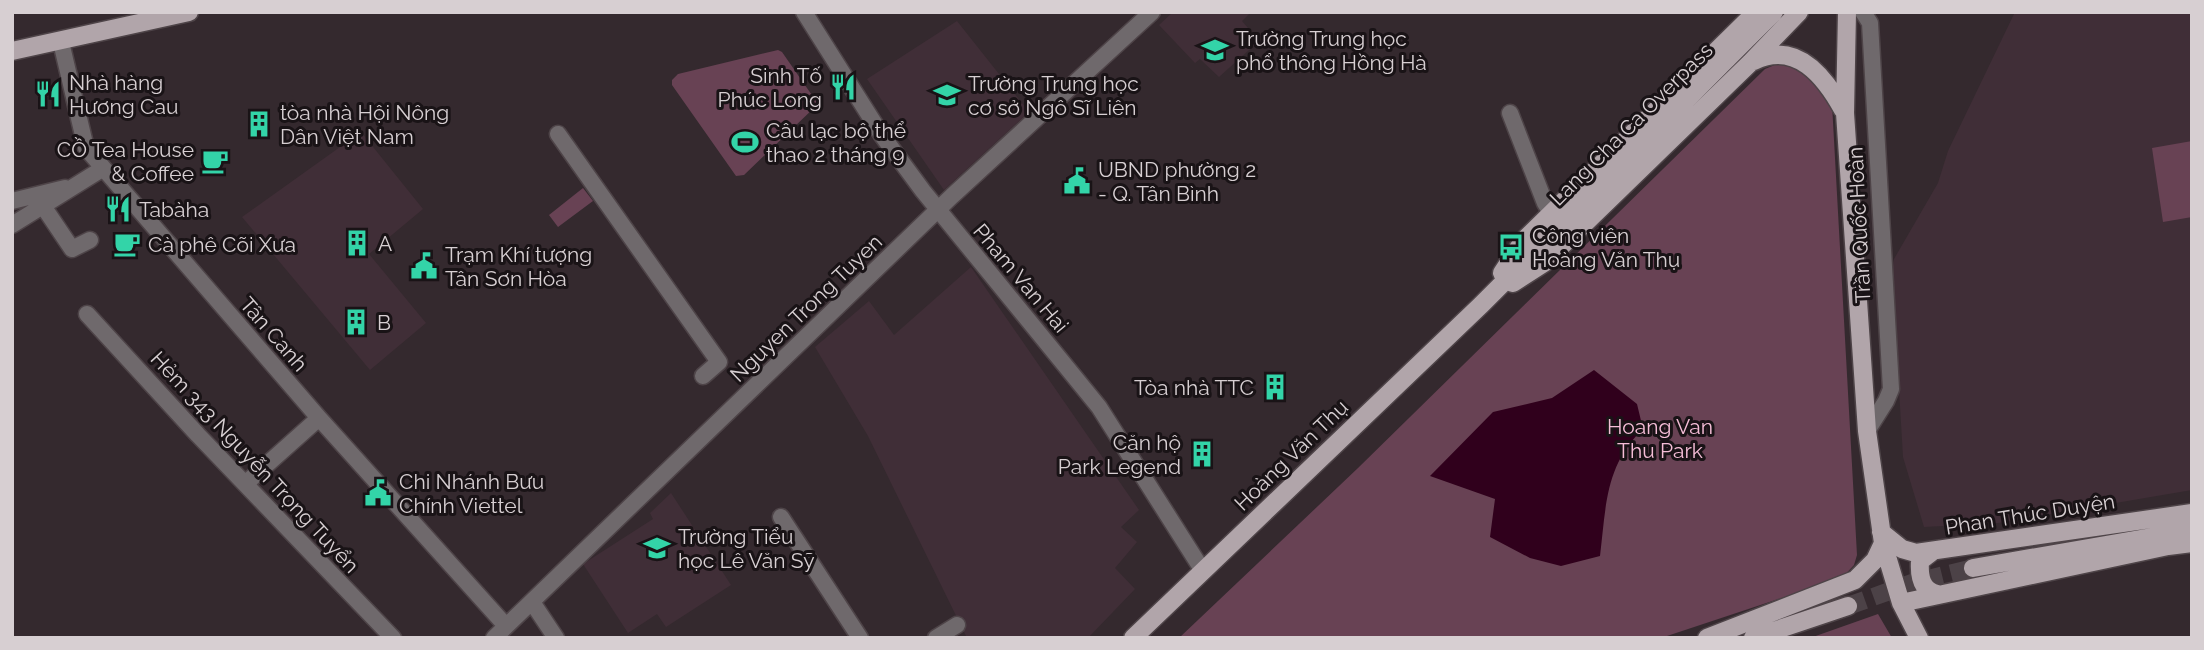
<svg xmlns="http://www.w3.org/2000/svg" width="2204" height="650" font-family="Raleway,sans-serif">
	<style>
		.built { fill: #402e37 }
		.green { fill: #684254 }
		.water { fill: #30001c }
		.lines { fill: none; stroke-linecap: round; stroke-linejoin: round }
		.major-tunnel { stroke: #4c4247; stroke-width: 18; stroke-dasharray: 18 9; stroke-linecap: butt }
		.minor-casing { stroke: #4e4448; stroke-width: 19 }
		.major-casing { stroke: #4e4448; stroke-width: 21 }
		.minor { stroke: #6f696c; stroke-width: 16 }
		.major { stroke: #b1a5aa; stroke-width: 18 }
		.labels { text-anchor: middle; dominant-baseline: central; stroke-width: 6; stroke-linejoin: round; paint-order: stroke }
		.poi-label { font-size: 21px; fill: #d7cfd2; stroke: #191316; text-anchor: start }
		.street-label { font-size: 21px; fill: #d7cfd2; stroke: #191316 }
		.park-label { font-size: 21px; fill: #f5bdd7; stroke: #191316 }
	</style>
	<rect width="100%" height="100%" fill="#34292e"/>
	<path class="built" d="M1173,12H1251L1242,21L1259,41L1219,77L1200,59L1195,63L1159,25Z
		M2015,12H2192V490L1998,523L1924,527L1903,457L1892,270L1894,259L1938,183L1948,151Z
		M957,21L1029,112L944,190L867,79Z
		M361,132L423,209L369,254L426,323L370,370L242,217Z
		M971,267L1139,510L1121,527L1137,542L1115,568L1135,589L1088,638H967L868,436L815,347L869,301L894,335Z
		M671,493L731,585L666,627L657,614L628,633L583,564L653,519L650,513Z"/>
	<path class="green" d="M778,50L782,52L816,101V106L744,175L736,176L672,85V80L678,74Z
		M1791,63L1803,68L1832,104L1857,555L1854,565L1842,578L1661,638H1179L1358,468L1765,69L1777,64Z
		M2192,141V217L2163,222L2152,148Z
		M583,188L593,201L558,227L549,215Z
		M1878,614L1892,638H1810Z"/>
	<path class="water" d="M1594,370L1637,404L1643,429C1605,465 1606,507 1600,556L1561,566L1530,558L1490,537L1495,499L1430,476L1493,412L1552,398Z"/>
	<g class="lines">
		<path class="major-tunnel" d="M1848,606L1912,583L1973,568"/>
		<g class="minor-casing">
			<path id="minor" d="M804,12L881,134L923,191L1099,407L1203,571
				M1863,12L1870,23L1891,389L1886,401L1867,431
				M61,42L86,148L319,418L506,626
				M1510,113L1545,203L1551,213
				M558,134L719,362L703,376
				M12,201L65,188
				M43,206L72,249L90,240
				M12,225L102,169
				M87,314L198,435L393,638
				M245,484L319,418
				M781,517L860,638
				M532,602L556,638
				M494,638L952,196L1152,12
				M936,638L957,625"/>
		</g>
		<g class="major-casing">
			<path id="major" d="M1847,12L1845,113L1867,431L1883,543L1901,603L1919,638
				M12,51L189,12
				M1754,61C1796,40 1825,77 1843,110
				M1502,273L1523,241L1756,12
				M1513,283L1544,263L1750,63L1799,12
				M1881,532L1902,549L1916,553L2192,513
				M1933,551L1920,561C1919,576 1921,590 1937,594
				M1973,568L2192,530
				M1901,603L2168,546L2192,543
				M1133,638L1481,305L1774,12
				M1707,638L1855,580L1875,560L1883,543
				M1753,638L1848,606"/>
		</g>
		<use href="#minor" class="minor"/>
		<use href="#major" class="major"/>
	</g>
	<defs>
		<g id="school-bare" transform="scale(2.1)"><path d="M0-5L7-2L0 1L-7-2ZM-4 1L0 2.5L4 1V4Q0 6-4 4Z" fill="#33d4a8" stroke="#191316" stroke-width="2.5" paint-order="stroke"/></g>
		<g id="restaurant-bare" transform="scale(2.1)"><path d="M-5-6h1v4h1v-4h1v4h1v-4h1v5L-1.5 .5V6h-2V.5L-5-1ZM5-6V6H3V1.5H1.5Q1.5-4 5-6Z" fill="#33d4a8" stroke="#191316" stroke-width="2.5" paint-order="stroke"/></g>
		<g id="building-bare" transform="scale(2.1)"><path d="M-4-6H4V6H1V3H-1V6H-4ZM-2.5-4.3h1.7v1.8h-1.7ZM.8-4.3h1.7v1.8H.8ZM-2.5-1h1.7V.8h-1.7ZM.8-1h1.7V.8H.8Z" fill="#33d4a8" stroke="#191316" stroke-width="2.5" paint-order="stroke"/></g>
		<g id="stadium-bare" transform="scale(2.1)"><path d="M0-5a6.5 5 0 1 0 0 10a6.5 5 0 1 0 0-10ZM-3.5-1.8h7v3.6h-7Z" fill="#33d4a8" stroke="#191316" stroke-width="2.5" paint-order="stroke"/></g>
		<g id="cafe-bare" transform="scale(2.1)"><path d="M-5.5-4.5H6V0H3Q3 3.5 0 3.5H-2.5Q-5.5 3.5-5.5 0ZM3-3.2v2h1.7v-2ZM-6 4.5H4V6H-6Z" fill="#33d4a8" stroke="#191316" stroke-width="2.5" paint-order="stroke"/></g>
		<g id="civic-bare" transform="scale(2.1)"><path d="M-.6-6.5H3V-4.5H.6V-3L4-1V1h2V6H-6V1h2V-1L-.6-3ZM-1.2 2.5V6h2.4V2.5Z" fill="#33d4a8" stroke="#191316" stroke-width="2.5" paint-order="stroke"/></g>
		<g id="bus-bare" transform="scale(2.1)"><path d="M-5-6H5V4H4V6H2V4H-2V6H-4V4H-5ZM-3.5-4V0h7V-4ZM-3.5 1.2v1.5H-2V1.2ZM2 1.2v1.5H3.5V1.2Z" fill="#33d4a8" stroke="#191316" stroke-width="2.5" paint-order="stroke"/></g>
	</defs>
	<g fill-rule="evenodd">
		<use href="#school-bare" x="1215" y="50"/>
		<use href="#restaurant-bare" x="843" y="87"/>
		<use href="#restaurant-bare" x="48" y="94"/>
		<use href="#school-bare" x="947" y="95"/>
		<use href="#building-bare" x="259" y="124"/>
		<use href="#stadium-bare" x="745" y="142"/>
		<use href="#cafe-bare" x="215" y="161"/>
		<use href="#civic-bare" x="1077" y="181"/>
		<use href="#restaurant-bare" x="118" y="209"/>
		<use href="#building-bare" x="357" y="243"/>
		<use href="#cafe-bare" x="127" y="244"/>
		<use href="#bus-bare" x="1511" y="247"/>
		<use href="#civic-bare" x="424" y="266"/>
		<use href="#building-bare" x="356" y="322"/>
		<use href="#building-bare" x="1275" y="387"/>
		<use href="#building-bare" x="1202" y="454"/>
		<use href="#civic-bare" x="378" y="493"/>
		<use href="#school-bare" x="657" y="548"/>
	</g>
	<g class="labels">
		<g class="poi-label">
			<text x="1236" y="38">Trường Trung học<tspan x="1236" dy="24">phổ thông Hồng Hà</tspan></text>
			<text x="822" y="75" text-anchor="end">Sinh Tố<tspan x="822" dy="24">Phúc Long</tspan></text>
			<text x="69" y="82">Nhà hàng<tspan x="69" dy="24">Hương Cau</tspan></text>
			<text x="968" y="83">Trường Trung học<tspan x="968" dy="24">cơ sở Ngô Sĩ Liên</tspan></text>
			<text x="280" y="112">tòa nhà Hội Nông<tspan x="280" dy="24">Dân Việt Nam</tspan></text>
			<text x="766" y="130">Câu lạc bộ thể<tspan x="766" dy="24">thao 2 tháng 9</tspan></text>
			<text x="194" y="149" text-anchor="end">CỒ Tea House<tspan x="194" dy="24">&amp; Coffee</tspan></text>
			<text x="1098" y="169">UBND phường 2<tspan x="1098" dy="24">- Q. Tân Bình</tspan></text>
			<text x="139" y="209">Tabàha</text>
			<text x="1532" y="235">Công viên<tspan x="1532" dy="24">Hoàng Văn Thụ</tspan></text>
			<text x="378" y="243">A</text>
			<text x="148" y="244">Cà phê Cõi Xưa</text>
			<text x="445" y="254">Trạm Khí tượng<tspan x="445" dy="24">Tân Sơn Hòa</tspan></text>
			<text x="377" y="322">B</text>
			<text x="1254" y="387" text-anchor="end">Tòa nhà TTC</text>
			<text x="1181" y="442" text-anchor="end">Căn hộ<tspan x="1181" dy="24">Park Legend</tspan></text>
			<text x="399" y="481">Chi Nhánh Bưu<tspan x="399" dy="24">Chính Viettel</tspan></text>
			<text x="678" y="536">Trường Tiểu<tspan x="678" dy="24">học Lê Văn Sỹ</tspan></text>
		</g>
		<g class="street-label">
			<text transform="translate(1631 124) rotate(-45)">Lang Cha Ca Overpass</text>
			<text transform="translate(1859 225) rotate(-93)">Trần Quốc Hoàn</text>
			<text transform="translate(1021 278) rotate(50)">Pham Van Hai</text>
			<text transform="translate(806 308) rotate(-44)">Nguyen Trong Tuyen</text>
			<text transform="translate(274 334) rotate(49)">Tân Canh</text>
			<text transform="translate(1291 455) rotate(-44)">Hoàng Văn Thụ</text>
			<text transform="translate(255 462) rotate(47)">Hẻm 343 Nguyễn Trọng Tuyển</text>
			<text transform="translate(2030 514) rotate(-9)">Phan Thúc Duyện</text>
		</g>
		<g class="park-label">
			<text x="1660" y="426">Hoang Van<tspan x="1660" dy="24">Thu Park</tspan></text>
		</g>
	</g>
	<rect width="2204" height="650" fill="none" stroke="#d7cfd2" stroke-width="28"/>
</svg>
